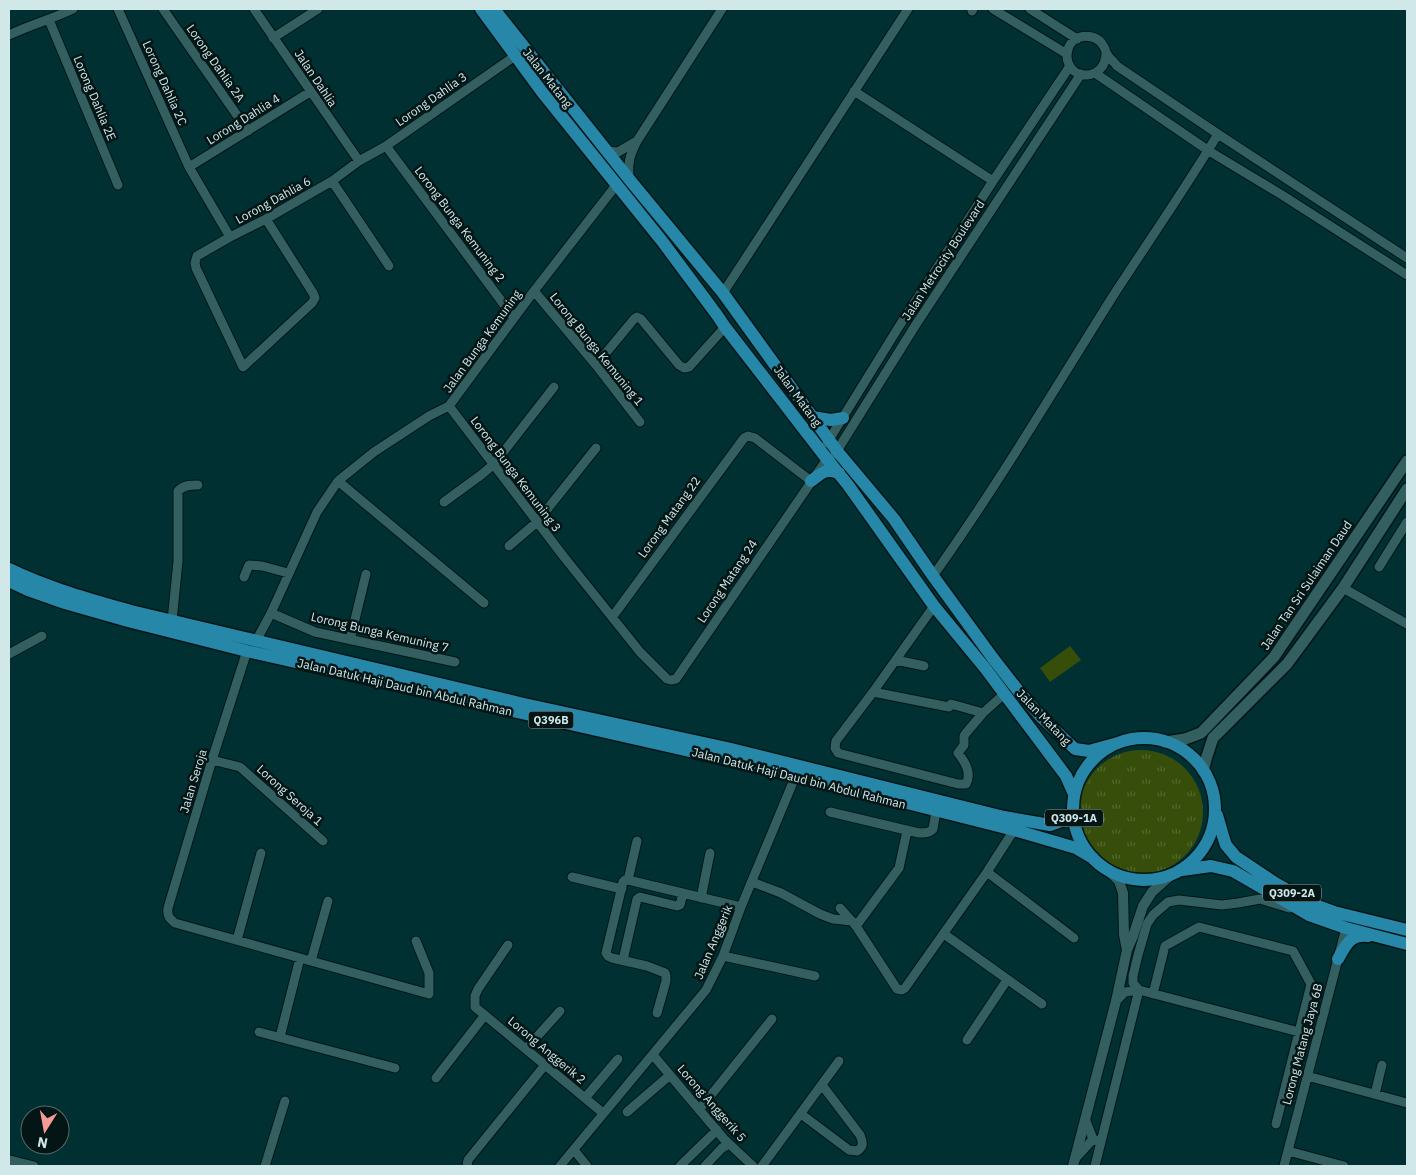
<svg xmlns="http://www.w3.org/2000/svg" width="1416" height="1175" font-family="'IBM Plex Sans',sans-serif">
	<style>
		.grass { fill: url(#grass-tufts) }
		.park { fill: #364e0a }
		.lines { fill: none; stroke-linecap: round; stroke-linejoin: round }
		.minor-casing { stroke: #011616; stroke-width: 11 }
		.tertiary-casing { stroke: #011616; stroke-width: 12 }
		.secondary-casing { stroke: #011616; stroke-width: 14 }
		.primary-casing { stroke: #011616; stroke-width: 15 }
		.minor { stroke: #335f60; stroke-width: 9 }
		.tertiary { stroke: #335f60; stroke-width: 10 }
		.secondary { stroke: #335f60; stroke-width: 11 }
		.primary { stroke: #2687a9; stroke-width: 12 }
		.labels { text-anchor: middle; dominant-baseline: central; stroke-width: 5; stroke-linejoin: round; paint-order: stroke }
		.shield { fill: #041516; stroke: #94a9a9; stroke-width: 1 }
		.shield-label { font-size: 11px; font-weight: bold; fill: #d1e8e8 }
		.street-label { font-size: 12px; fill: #d1e8e8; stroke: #041516 }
	</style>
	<defs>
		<pattern id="grass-tufts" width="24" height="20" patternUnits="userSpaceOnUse" patternTransform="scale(1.25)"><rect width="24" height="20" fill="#364e0a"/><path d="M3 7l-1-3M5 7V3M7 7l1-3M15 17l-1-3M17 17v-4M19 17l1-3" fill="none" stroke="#52682e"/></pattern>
	</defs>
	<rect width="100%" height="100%" fill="#003032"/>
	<path class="grass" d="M1079 812a62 62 0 1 1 124 0a62 62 0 1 1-124 0Z"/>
	<path class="park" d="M1070,646L1081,660L1050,682L1040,668Z"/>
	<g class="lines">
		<g class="minor-casing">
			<path id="minor" d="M118,9L189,167L230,237
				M163,9L248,131
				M254,9L359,161
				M993,9L1067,54
				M1030,9L1077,39
				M972,11L973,9
				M49,20L118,185
				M9,35C30,25 52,19 73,9
				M273,38L318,9
				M1106,54C1105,81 1069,82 1067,57C1067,51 1069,44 1074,40C1084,33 1099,36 1104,47C1106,50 1105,51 1107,54C1109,58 1114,62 1117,66L1218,134L1407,258
				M1095,73L1209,151L1282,195L1407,275
				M854,91L993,181
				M386,146L514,318
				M606,151L618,152L637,141
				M189,167L310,92
				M629,179C628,162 629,157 637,141L722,9
				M332,181L389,266
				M266,219L313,293L315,298L312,303L243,367L196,268L195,263L197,256L230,237L266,219L332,181L359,161L386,146L515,56
				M534,291L596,365L640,422
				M723,293L908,9
				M596,365L634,319L637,317L641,319L679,365L684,368L689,367L725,327
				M449,406L564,557L640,652L667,679L671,680L676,679L827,459
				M827,443L898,328L993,181L1070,66
				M835,454L915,326L1081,74
				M338,481L484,603
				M444,502L481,475L494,464L554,387
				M509,546L537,522L596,448
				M1379,567L1407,522
				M933,576C997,486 1054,390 1113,296C1148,242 1185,189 1218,134
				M244,577L249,565L262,566L288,573
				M1343,588L1407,624
				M934,606L873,692L836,741L835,748L838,753L958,784H966C972,773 965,762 958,753L964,745V736L966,733L983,713L1004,694
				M271,613L315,632L455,662
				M613,616L744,438L748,436L755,438L811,481
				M172,621L178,561V491C184,485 190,485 198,485
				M350,640L366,574
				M256,641L271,613L317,512L338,481L374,452L429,416L449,406L534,291L617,184
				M247,651L212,760L168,908C167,916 169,918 175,923L429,994V973L416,941
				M9,654L42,636
				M896,660L924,666
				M873,692L949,707L951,704L983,713
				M212,760L240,767L323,841
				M830,812L919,833C924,833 930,833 933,829L936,811
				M987,872L1074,938
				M572,877L622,889
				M628,880L637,841
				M752,882L781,893L820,914L833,919L852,921
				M701,898L710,853
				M840,908L856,926L897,989L902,990L905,988L987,872L1014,830
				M856,926L899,868L907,831
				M944,934L1042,1004
				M237,940L261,853
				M508,945L478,989L475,996V1007L603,1113
				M723,956L815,976
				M623,960L637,899L640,897L677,906L680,905L683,893
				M311,961L328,901
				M1139,990L1133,983V976L1138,955L1147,924L1153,915L1168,902L1179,900L1222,905L1238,903L1260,899L1289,908
				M1153,994L1165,946L1199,927L1293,951L1311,984L1276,1124
				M1116,1001L1125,992L1139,990L1299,1032
				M657,1013L666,981V976L665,973L647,966L612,958L608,956L606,953L623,882L625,880H628L741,907
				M259,1032L395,1068
				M280,1037L300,958
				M967,1040L1007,980
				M526,1049L560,1011
				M653,1055L724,1139L753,1166
				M1307,1076L1407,1103
				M436,1078L485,1015
				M1375,1094L1382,1065
				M585,1098L618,1059
				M699,1110L772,1019
				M627,1112L670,1075
				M801,1114L849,1150L857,1151C864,1147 863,1142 860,1135L822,1085
				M1085,1119L1093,1139L1101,1142
				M574,1150L587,1166
				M1288,1151L1344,1166
				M1075,1159L1093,1139
				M9,1161L10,1160L34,1166
				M265,1166L285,1101
				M467,1166L468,1160L545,1065
				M560,1166L706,990L723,956L741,907L796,775
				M680,1166L717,1130
				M705,1166L722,1148L729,1144
				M762,1166L839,1061
				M1095,1166L1139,990
				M1284,1166L1346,928"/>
		</g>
		<g class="tertiary-casing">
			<path id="tertiary" d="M1107,869L1119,881L1123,893L1124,935L1127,950
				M1073,1166L1116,1001L1127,950L1133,936L1143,906L1152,892L1172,874"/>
		</g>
		<g class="secondary-casing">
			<path id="secondary" d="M1165,742L1185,739L1201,733L1274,657L1407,461
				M1203,771L1207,756L1213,738L1287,664L1343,588L1407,489"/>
		</g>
		<g class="primary-casing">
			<path id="primary" d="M481,9L542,92L662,241L717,315L725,327L827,459L848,485L934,606L985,668L1066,776L1074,794
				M494,9L629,179L723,293L837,451L894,519L933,576L992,657L1020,693L1042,718L1075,749L1089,751L1118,743
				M812,417L831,420L843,418
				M811,481C822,473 825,468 839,473
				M9,569C48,588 89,599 131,611L524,704L727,748L1004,817L1050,825L1061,821L1073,812
				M9,581L28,590L65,603L128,621L247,651L796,775L1014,830L1076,848L1093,858
				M1073 809a71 71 0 1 1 142 0a71 71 0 1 1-142 0Z
				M1217,815L1223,836L1226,845L1236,857L1275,883L1312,904L1334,912L1407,930
				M1182,870L1211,866L1233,871L1309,915L1346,928L1407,944
				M1338,959C1346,945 1350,934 1368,936"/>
		</g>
		<use href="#minor" class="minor"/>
		<use href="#tertiary" class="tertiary"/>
		<use href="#secondary" class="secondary"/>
		<use href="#primary" class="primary"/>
	</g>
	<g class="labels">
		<g class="shield">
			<rect x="528.5" y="711.5" width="45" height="17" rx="4"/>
			<rect x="1045" y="809.5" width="58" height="17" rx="4"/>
			<rect x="1263" y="884.5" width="58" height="17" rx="4"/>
		</g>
		<g class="shield-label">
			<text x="551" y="720">Q396B</text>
			<text x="1074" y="818">Q309-1A</text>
			<text x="1292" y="893">Q309-2A</text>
		</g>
		<g class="street-label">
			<text transform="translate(216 63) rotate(55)">Lorong Dahlia 2A</text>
			<text transform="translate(316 78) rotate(56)">Jalan Dahlia</text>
			<text transform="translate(548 78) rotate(52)">Jalan Matang</text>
			<text transform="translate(165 83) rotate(66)">Lorong Dahlia 2C</text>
			<text transform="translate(95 98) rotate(67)">Lorong Dahlia 2E</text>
			<text transform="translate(431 99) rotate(-35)">Lorong Dahlia 3</text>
			<text transform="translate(243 119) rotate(-32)">Lorong Dahlia 4</text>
			<text transform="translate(273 200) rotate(-29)">Lorong Dahlia 6</text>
			<text transform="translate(460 224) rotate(53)">Lorong Bunga Kemuning 2</text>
			<text transform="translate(943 260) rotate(-57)">Jalan Metrocity Boulevard</text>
			<text transform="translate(482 341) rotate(-54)">Jalan Bunga Kemuning</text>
			<text transform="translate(597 349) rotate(51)">Lorong Bunga Kemuning 1</text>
			<text transform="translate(798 396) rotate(54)">Jalan Matang</text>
			<text transform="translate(516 474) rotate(53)">Lorong Bunga Kemuning 3</text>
			<text transform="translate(669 517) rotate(-54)">Lorong Matang 22</text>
			<text transform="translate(727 581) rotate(-56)">Lorong Matang 24</text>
			<text transform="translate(1306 585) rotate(-56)">Jalan Tan Sri Sulaiman Daud</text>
			<text transform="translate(380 632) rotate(13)">Lorong Bunga Kemuning 7</text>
			<text transform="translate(405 687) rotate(13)">Jalan Datuk Haji Daud bin Abdul Rahman</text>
			<text transform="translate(1044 717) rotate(46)">Jalan Matang</text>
			<text transform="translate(799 778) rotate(14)">Jalan Datuk Haji Daud bin Abdul Rahman</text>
			<text transform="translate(193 781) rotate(-73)">Jalan Seroja</text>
			<text transform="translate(290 795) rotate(42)">Lorong Seroja 1</text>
			<text transform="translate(713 942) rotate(-67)">Jalan Anggerik</text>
			<text transform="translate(1302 1044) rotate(-75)">Lorong Matang Jaya 6B</text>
			<text transform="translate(547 1050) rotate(40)">Lorong Anggerik 2</text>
			<text transform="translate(712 1103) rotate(49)">Lorong Anggerik 5</text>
		</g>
	</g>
	<rect width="1416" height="1175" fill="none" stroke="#d1e8e8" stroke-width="20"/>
	<g transform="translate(45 1130) rotate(191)"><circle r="24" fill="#041516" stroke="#56696a"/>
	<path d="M0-4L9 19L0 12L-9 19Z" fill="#f59b97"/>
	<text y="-8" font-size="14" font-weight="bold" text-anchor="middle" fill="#d1e8e8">N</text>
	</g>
</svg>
